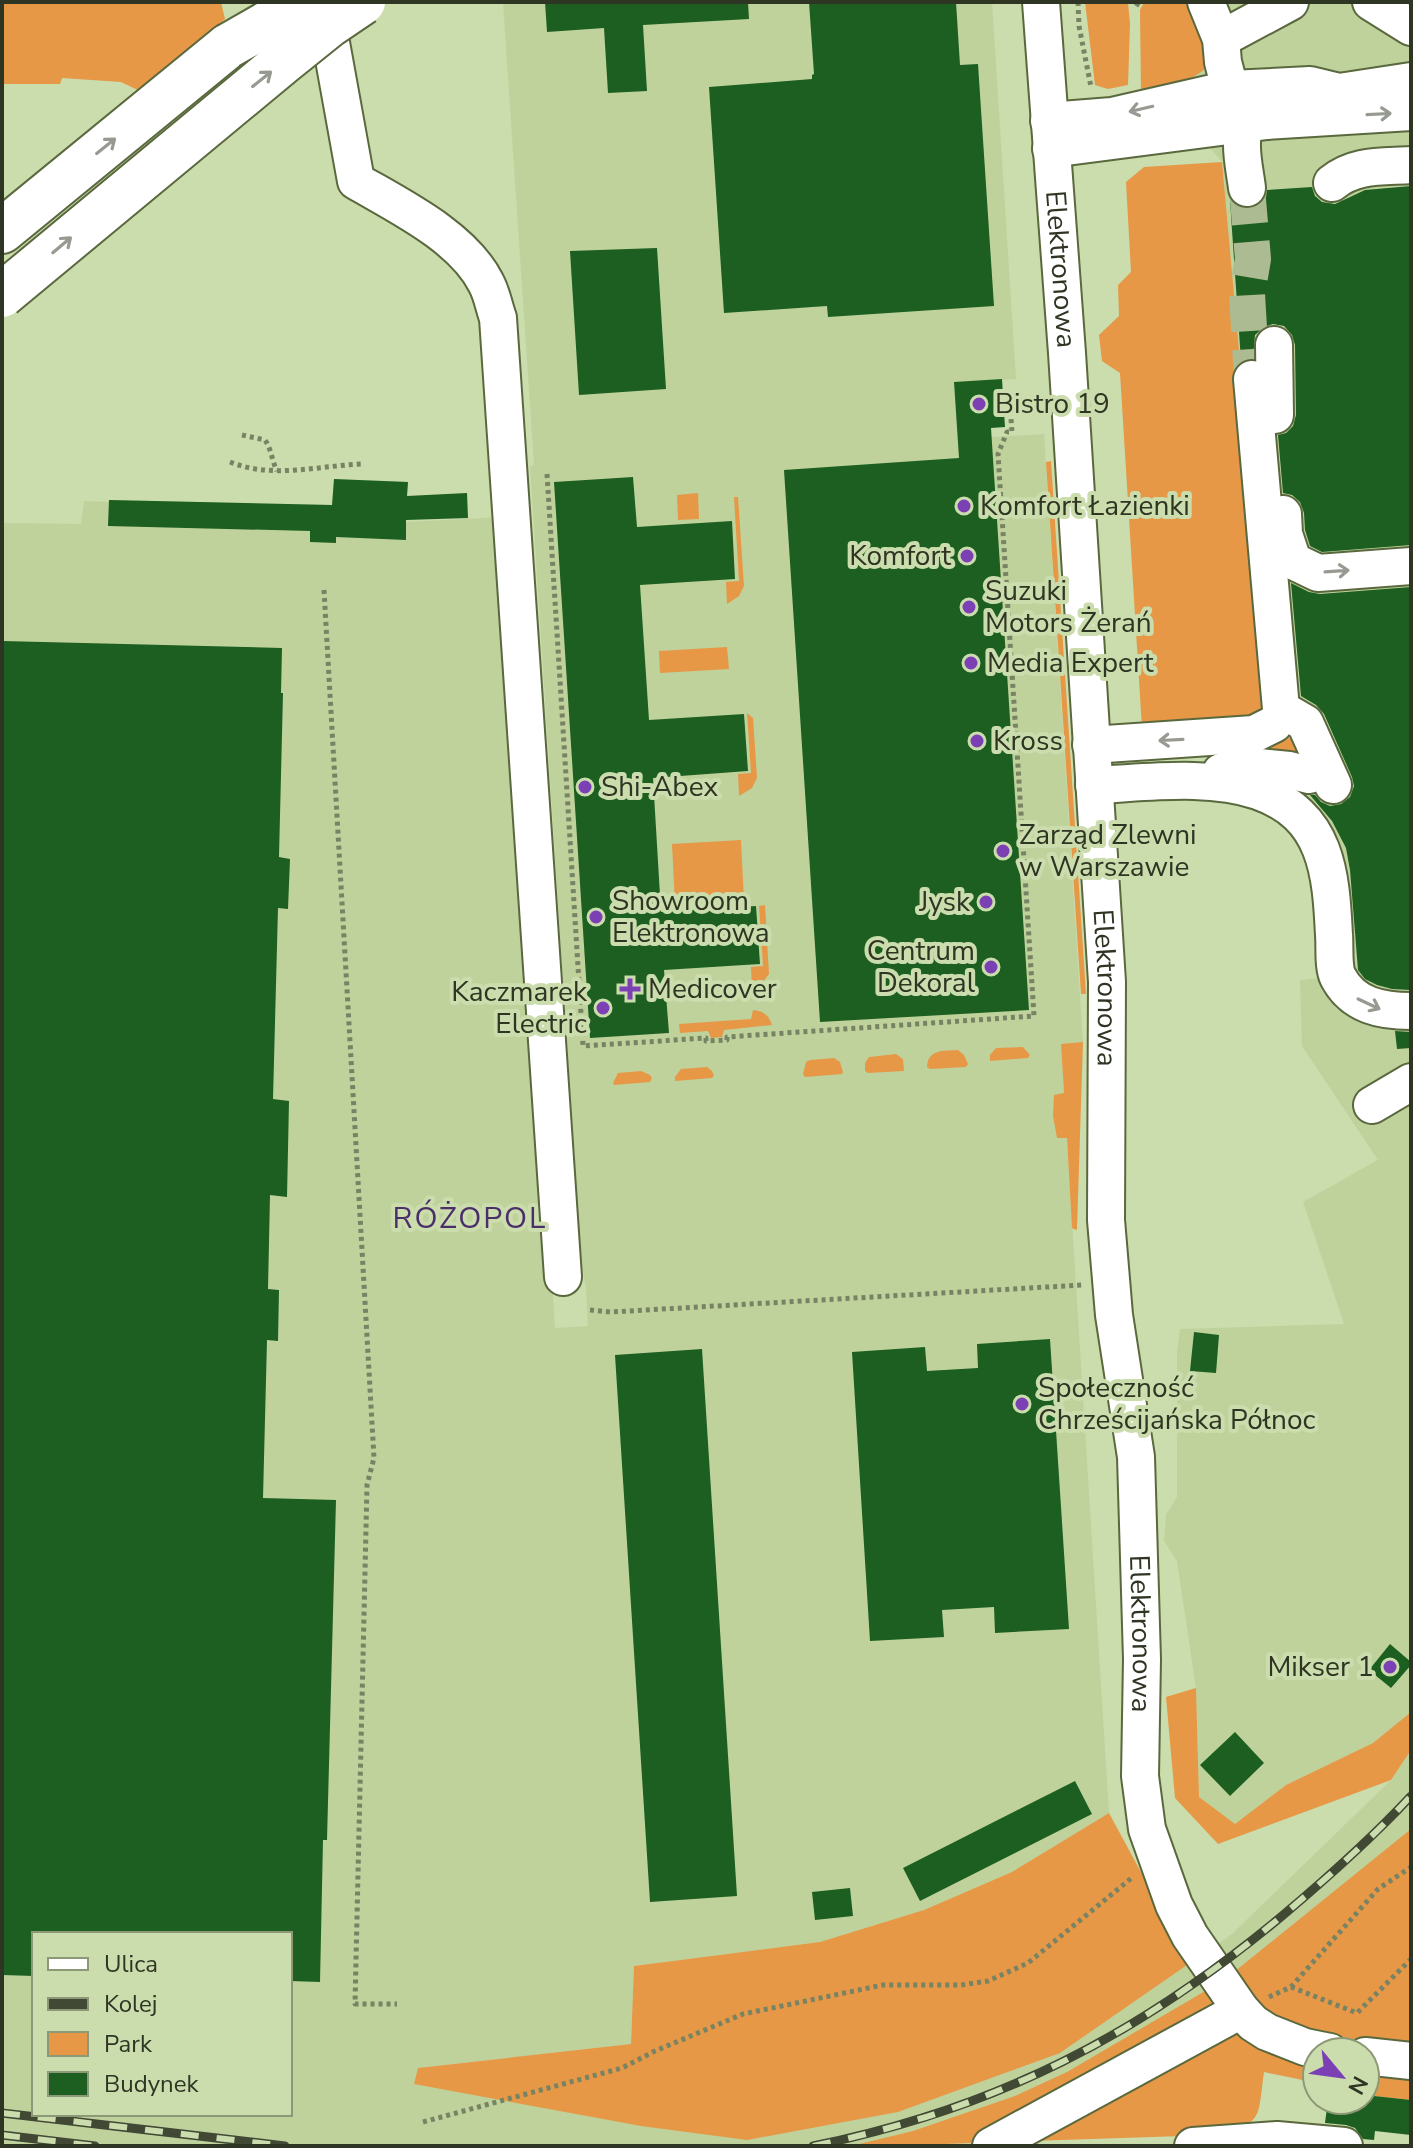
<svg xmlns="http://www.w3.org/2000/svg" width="1413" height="2148" font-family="'Nunito Sans',sans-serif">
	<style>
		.built { fill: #bfd29c; fill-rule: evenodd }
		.green { fill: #e69846 }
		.building { fill: #1c5f20 }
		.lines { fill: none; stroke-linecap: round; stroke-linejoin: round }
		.minor-tunnel { stroke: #acbb91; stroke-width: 36; stroke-dasharray: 36 18; stroke-linecap: butt }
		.minor-casing { stroke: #5a683e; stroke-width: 40 }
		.highway-casing { stroke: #5a683e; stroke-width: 48 }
		.path { stroke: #788364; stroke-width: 5; stroke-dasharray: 4 4; stroke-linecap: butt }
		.minor { stroke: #fff; stroke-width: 36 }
		.highway { stroke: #fff; stroke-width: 44 }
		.rail-casing { stroke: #414833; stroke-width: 9 }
		.rail { stroke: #cbdcad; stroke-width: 6; stroke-dasharray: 18; stroke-linecap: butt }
		.major-bridge-casing { stroke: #5a683e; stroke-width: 48; stroke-linecap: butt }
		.highway-bridge-casing { stroke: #5a683e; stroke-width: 48; stroke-linecap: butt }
		.major-bridge { stroke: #fff; stroke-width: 44 }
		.highway-bridge { stroke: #fff; stroke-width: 44 }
		.oneway { stroke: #979a91 }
		.poi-dot { fill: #7c40b5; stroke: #cbdcad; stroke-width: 3 }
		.labels { text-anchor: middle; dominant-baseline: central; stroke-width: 8; stroke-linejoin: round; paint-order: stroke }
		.street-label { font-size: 28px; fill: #2f3523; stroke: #cbdcad }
		.poi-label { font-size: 28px; fill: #2f3523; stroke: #cbdcad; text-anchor: start }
		.neighbourhood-label { font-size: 30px; letter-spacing: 2px; fill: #4b2f69; stroke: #cbdcad }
	</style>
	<rect width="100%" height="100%" fill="#cbdcad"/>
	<path class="built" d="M503,2H992L1016,379L954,383L958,439L1044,434L1083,1042L1061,1045L1109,1813L1012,1872L924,1910L820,1942L634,1966L631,2044L419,2068L1060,2053L1232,1934L1391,1780L1411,1750V1833L1244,1970L1068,2082L870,2146H2V523L81,524L84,501L108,502L109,500L332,505L334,479L408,482L406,522L504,517L555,1328L588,1326L586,1288L581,1261L530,466L534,465ZM34,1934H290V2114H34Z
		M1154,2H1411V1712L1373,1743L1286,1785L1235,1825L1199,1797L1196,1688L1177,1561L1164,1541L1166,1515L1177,1497V1353L1180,1329L1344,1324L1303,1202L1378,1160L1302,1046L1300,980L1322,978L1312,864L1301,844L1267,808L1263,703L1222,162L1157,85Z"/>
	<path class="green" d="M2,2H221L225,19L144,93L121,82L62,78L60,84H2Z
		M1085,2H1128L1130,24L1128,85L1108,89L1095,85Z
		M1144,2H1190L1191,15L1209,40V65C1193,82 1163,88 1141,95L1140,10Z
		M1222,162L1245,417L1263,703L1259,714L1244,720L1142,728L1120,373L1102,361L1099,335L1119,316L1118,285L1131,272L1126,182L1144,167Z
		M1051,461L1086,994H1081L1046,462Z
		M698,493L699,519L678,520L677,495Z
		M734,497H738L744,586L739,596L727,604L726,582L739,581Z
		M727,647L729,669L660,673L659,651Z
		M747,713L753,718L757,778L752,788L739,796L738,774L751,773Z
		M1283,732L1308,756H1269L1273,743Z
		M741,840L744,901L675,905L672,844Z
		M765,905L769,974L760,986L752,989L751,967L763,966L759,906Z
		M753,1010C763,1011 769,1015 772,1025L724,1030L722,1037L711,1038L708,1031L680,1033L679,1024L751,1019Z
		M1083,1042L1077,1229L1076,1230L1072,1228L1067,1138H1057L1053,1116L1054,1095L1064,1093L1061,1044Z
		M1023,1047L1030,1055L1028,1058L990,1061V1055L996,1048Z
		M958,1050L964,1055L968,1064L966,1067L930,1069L927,1067C928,1049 943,1051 958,1050Z
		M896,1054L903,1059L904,1071L868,1073L865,1071V1063L869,1057Z
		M834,1058L840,1062L843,1072L842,1074L805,1077L803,1074L806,1062L810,1060Z
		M707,1067L712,1071L714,1076L712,1078L675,1081V1077L681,1069Z
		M641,1071L650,1075L652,1078L650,1082L614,1085L613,1083L618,1073Z
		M1196,1688L1199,1797L1235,1824L1286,1785L1373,1743L1411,1712V1750L1391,1780L1218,1844L1175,1798L1166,1697Z
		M1109,1813L1190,1963L1060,2053L898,2112L747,2140L641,2126L414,2084L418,2068L631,2044L634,1966L820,1942L924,1910L1012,1872Z
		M1411,1829V2050L1318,2038L1261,2011L1234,1972Z
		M1212,1987L1317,2062V2083L1264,2072C1257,2122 1264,2122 1213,2135L944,2144V2146H851L913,2131L1015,2096L1067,2072Z
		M1365,2069L1411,2075V2100L1365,2095Z"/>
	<path class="building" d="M545,2H748L749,19L643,25L647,91L608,93L604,28L547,32Z
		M809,2H956L960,65L978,64L994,306L828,317L827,306L724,313L709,87L812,79V75L814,74Z
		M1411,186V545L1322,552L1310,546L1305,530L1304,513L1300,502L1292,495L1283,493L1278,435L1286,433L1293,426L1296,415L1295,345L1292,335L1284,326L1273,324L1264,327L1255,335L1253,358L1241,361L1230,201L1240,208L1251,209L1260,204L1266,197L1267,190L1312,187L1315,196L1322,202L1335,204L1365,190Z
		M657,248L666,389L579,395L570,251Z
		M1002,379L1005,427L991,428L1029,1010L820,1022L784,470L959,458L954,382Z
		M633,477L637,527L732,521L735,579L640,585L649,720L744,714L748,771L653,778L661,912L756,906L760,964L664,970L669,1033L590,1038L554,482Z
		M334,479L408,482L407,496L467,493L468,518L406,520V540L336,537V543L310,542V531L108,526L109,500L332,505Z
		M1291,583L1309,592L1320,594L1411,587V990L1392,989L1377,985L1365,979L1358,970L1350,870L1346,848L1332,821L1310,795H1315L1321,802L1330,806L1341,804L1350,797L1354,786L1352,777L1324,714L1316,705L1301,696Z
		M2,641L282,648L281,693H283L279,857L290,859L288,909L278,908L273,1099L289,1101L287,1197L270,1195L268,1289L279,1290L278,1341L267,1340L263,1498L336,1500L327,1840H323L320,1982L290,1981V1934H34V1976L2,1975Z
		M1395,1031L1411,1032V1048L1397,1049Z
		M1194,1332L1219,1335L1216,1373L1190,1371Z
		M1050,1339L1069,1629L995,1633L994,1607L942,1610L944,1637L870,1641L852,1352L925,1347L927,1371L978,1368L977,1344Z
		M702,1349L737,1896L650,1902L615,1355Z
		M1390,1644L1411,1662V1665L1391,1688L1369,1670Z
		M1235,1732L1264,1763L1230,1796L1200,1765Z
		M1075,1781L1092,1814L920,1901L903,1868Z
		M850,1888L853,1916L815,1920L812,1892Z
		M1365,2095L1411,2100V2135L1375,2131L1374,2140L1363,2139L1355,2128L1346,2125L1325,2123L1328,2100H1365Z"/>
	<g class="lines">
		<path class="minor-tunnel" d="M1247,188L1253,259L1247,294L1252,379"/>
		<g class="minor-casing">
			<g id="minor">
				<path id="s1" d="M1041,2L1067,353L1107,982L1106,1220L1114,1315L1136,1457L1142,1659L1140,1776L1147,1829L1174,1905L1190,1936L1241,2010L1253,2023L1267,2032L1305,2047L1330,2052"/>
				<path d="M1206,2L1221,39L1223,62L1230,89L1244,108"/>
				<path d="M1371,2L1411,27"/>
				<path d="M324,4L356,181C399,206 463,237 486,283C492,294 494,307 498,318L563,1277"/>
				<path d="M1221,39L1290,2"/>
				<path d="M1049,121L1112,116L1230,89L1310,85L1339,92L1411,81"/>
				<path d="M1051,149L1267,121L1411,112"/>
				<path d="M1332,183C1355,164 1382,167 1411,165"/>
				<path d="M1247,188C1244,162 1232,125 1260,111"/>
				<path d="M1274,345L1275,415"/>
				<path d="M1252,379L1281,709L1305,723L1333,785"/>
				<path d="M1283,514L1284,534L1293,561L1318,573L1411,566"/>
				<path d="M1091,745L1254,734L1274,724"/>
				<path d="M1221,772L1241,765L1289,770L1309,775"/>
				<path d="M1094,785C1145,783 1209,774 1258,791C1327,815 1331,873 1334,935C1335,947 1333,967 1338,977C1353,1006 1382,1011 1411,1011"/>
				<path d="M1372,1105L1411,1082"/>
				<path d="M1365,2056L1411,2061"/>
				<path d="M991,2146L1241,2010"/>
				<path d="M1193,2146L1277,2140L1344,2146"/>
			</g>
		</g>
		<g class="highway-casing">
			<path id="highway" d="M2,231L228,46"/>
		</g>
		<path class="path" d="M1078,2L1079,26L1091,87
			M1136,6L1139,2
			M242,435L265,440C271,448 272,461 277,471
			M230,462C272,479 317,466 361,464
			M547,474L583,1046L706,1038V1041L727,1040V1037L1034,1016L998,454L1007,432H1012L1010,405L1041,396
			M324,590L374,1458L367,1485L355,2004H397
			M590,1310L611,1312L1082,1285
			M1291,1987L1357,2013L1411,1959
			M1269,1997L1291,1987L1378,1889L1411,1867
			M423,2122L622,2068L655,2051L743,2014L883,1985H961L988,1981L1028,1963L1134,1876"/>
		<use href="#minor" class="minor"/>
		<use href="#highway" class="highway"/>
		<g class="rail-casing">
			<path id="rail" d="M2,2113L285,2146
				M2,2135L95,2146
				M813,2146C996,2109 1139,2035 1282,1916C1327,1878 1371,1839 1411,1796"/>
		</g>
		<use href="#rail" class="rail"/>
		<g class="major-bridge-casing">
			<path id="major-bridge" d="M2,295L283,62L329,25L363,2"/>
		</g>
		<g class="highway-bridge-casing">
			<path id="highway-bridge" d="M228,46L305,2"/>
		</g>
		<use href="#major-bridge" class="major-bridge"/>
		<use href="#highway-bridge" class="highway-bridge"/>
	</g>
	<defs><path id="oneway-shaft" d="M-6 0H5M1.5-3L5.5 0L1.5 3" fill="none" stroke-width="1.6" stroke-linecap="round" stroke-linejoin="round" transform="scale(2)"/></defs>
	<g class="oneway">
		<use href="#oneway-shaft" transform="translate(262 79) rotate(-39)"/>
		<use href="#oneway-shaft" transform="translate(1141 109) rotate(167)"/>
		<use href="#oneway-shaft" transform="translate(1379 114) rotate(-3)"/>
		<use href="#oneway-shaft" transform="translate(106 146) rotate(-39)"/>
		<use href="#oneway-shaft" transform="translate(62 245) rotate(-40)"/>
		<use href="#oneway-shaft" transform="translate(1337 571) rotate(-4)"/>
		<use href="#oneway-shaft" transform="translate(1171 740) rotate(177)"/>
		<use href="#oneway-shaft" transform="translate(1369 1004) rotate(25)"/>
	</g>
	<g class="poi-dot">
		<circle cx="979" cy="404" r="8"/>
		<circle cx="964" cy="506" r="8"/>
		<circle cx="967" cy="556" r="8"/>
		<circle cx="969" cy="607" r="8"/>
		<circle cx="971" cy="663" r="8"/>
		<circle cx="977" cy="741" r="8"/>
		<circle cx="585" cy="787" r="8"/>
		<circle cx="1003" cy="851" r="8"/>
		<circle cx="986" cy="902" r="8"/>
		<circle cx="596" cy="917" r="8"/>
		<circle cx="991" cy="967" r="8"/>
		<path d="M626 977h8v8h8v8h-8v8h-8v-8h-8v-8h8z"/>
		<circle cx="603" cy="1008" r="8"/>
		<circle cx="1022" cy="1404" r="8"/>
		<circle cx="1390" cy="1667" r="8"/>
	</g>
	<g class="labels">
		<g class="street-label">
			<text stroke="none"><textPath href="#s1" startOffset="268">Elektronowa</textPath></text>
			<text stroke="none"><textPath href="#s1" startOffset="988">Elektronowa</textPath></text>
			<text stroke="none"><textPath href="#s1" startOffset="1636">Elektronowa</textPath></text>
		</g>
		<g class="poi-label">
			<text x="995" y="404">Bistro 19</text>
			<text x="980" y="506">Komfort Łazienki</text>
			<text x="951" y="556" text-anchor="end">Komfort</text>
			<text x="985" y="591">Suzuki<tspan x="985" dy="32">Motors Żerań</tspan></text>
			<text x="987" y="663">Media Expert</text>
			<text x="993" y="741">Kross</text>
			<text x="601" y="787">Shi-Abex</text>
			<text x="1019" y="835">Zarząd Zlewni<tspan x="1019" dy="32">w Warszawie</tspan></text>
			<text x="612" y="901">Showroom<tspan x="612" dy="32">Elektronowa</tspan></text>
			<text x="970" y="902" text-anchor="end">Jysk</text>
			<text x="975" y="951" text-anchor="end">Centrum<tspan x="975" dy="32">Dekoral</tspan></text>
			<text x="648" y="989">Medicover</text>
			<text x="587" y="992" text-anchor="end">Kaczmarek<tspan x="587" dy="32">Electric</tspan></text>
			<text x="1038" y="1388">Społeczność<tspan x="1038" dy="32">Chrześcijańska Północ</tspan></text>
			<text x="1374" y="1667" text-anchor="end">Mikser 1</text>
		</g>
		<g class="neighbourhood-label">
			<text x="470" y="1218">RÓŻOPOL</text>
		</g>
	</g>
	<rect width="1413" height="2148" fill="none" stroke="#2f3523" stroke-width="8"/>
	<rect x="32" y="1932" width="260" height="184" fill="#cbdcad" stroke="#8d9976" stroke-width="2"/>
	<rect x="48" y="1958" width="40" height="12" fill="#ffffff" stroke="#8d9976" stroke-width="2"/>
	<text x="104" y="1972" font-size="24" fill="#2f3523">Ulica</text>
	<rect x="48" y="1998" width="40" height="12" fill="#414833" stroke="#8d9976" stroke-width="2"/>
	<text x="104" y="2012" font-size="24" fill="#2f3523">Kolej</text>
	<rect x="48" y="2032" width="40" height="24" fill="#e69846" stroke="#8d9976" stroke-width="2"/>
	<text x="104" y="2052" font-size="24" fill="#2f3523">Park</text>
	<rect x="48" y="2072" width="40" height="24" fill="#1c5f20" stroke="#8d9976" stroke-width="2"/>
	<text x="104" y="2092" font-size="24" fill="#2f3523">Budynek</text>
	<g transform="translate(1341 2076) rotate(119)"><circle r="38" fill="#cbdcad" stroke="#8d9976" stroke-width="2"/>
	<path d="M0-6L14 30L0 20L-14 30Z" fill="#7c40b5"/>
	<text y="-12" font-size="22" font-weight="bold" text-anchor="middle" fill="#2f3523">N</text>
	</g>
</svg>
